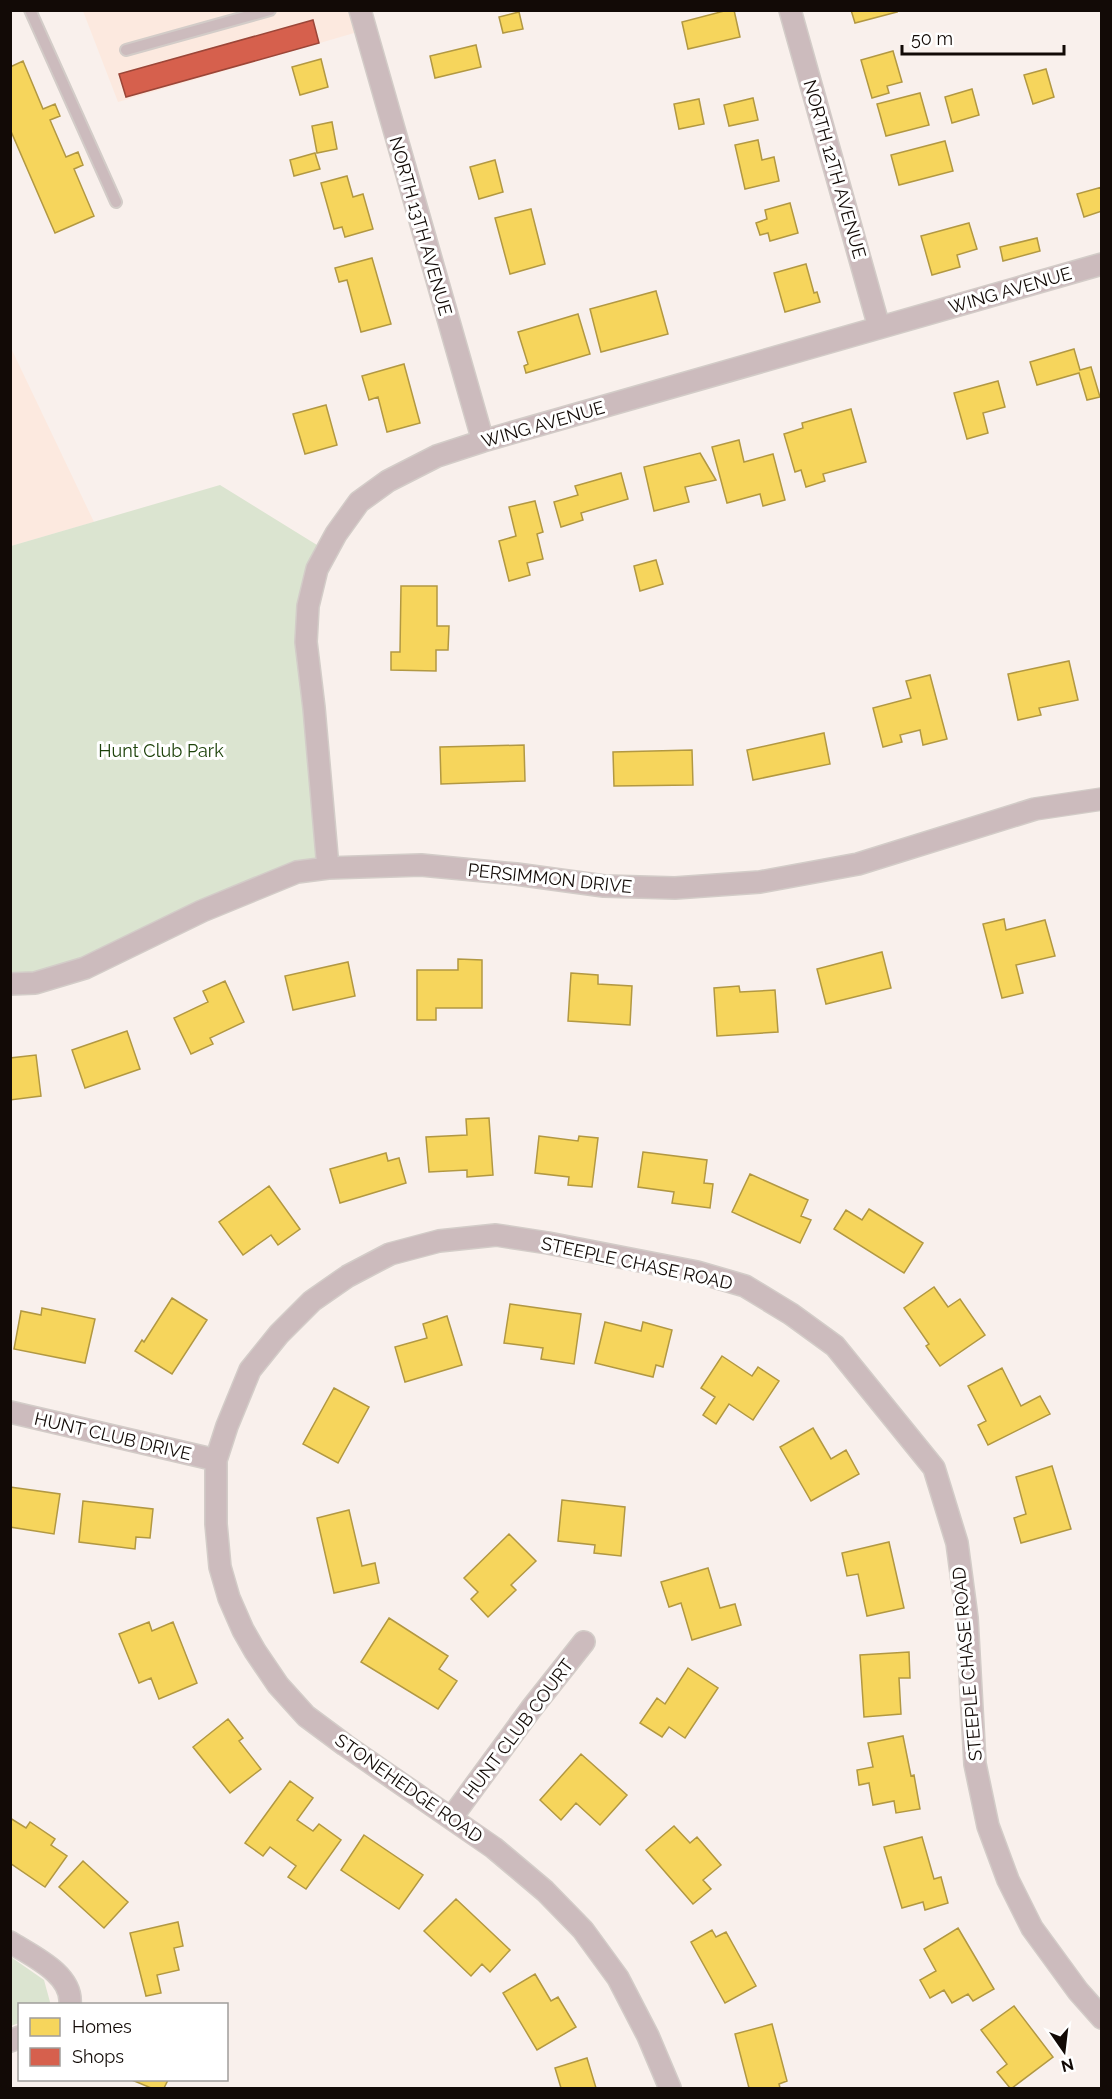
<svg xmlns="http://www.w3.org/2000/svg" width="1112" height="2099" font-family="Raleway,sans-serif">
	<style>
		.built { fill: #fce9df }
		.green { fill: #dbe4d0 }
		.homes { fill: #f6d55c; stroke: #b29842; stroke-width: 1.5 }
		.shops { fill: #d6604d; stroke: #9b4638; stroke-width: 1.5 }
		.lines { fill: none; stroke-linecap: round; stroke-linejoin: round }
		.lane-casing { stroke: #d3ccc8; stroke-width: 14 }
		.street-casing { stroke: #d3ccc8; stroke-width: 24 }
		.lane { stroke: #ccbbbd; stroke-width: 10 }
		.street { stroke: #ccbbbd; stroke-width: 21 }
		.labels { text-anchor: middle; dominant-baseline: central; stroke-width: 6; stroke-linejoin: round; paint-order: stroke }
		.street-label { font-size: 18px; fill: #120a06; stroke: #fff }
		.park-label { font-size: 18px; fill: #1d420a; stroke: #fff }
	</style>
	<rect width="100%" height="100%" fill="#f9f0ec"/>
	<path class="built" d="M83,11H355L361,31L118,102Z
		M10,346L94,522L11,546H10Z"/>
	<path class="green" d="M220,485L317,545L301,591L320,857L297,872L90,958L31,976H11V546Z
		M11,1957L44,1980L50,2002L49,2004H20L19,2023L11,2026Z"/>
	<path class="homes" d="M728,10H734L740,37L688,49L682,22Z
		M851,10H896L897,12L855,23Z
		M519,12L523,29L503,33L499,17Z
		M476,45L481,67L435,78L430,56Z
		M893,51L902,82L887,86L889,93L872,98L861,60Z
		M321,59L328,87L300,95L292,67Z
		M23,61L43,109L55,104L60,116L50,120L66,157L78,152L83,165L74,169L94,216L55,233L10,129V67Z
		M1046,69L1054,97L1033,104L1024,75Z
		M972,89L979,115L952,123L945,97Z
		M920,93L929,125L886,136L877,104Z
		M753,98L758,120L729,126L724,105Z
		M699,99L704,124L679,129L674,104Z
		M332,122L337,149L317,153L312,126Z
		M758,140L762,160L774,157L779,181L745,189L735,145Z
		M945,141L953,171L899,185L891,155Z
		M315,153L320,169L294,176L290,160Z
		M495,160L503,192L479,199L470,167Z
		M347,176L353,197L363,194L373,229L345,237L342,227L334,229L321,183Z
		M1102,187V211L1084,217L1077,194Z
		M790,203L798,233L770,241L768,233L760,235L756,223L767,219L765,210Z
		M531,209L545,264L510,274L495,218Z
		M969,223L977,249L957,255L960,267L932,275L921,236Z
		M1037,238L1040,251L1003,261L1000,247Z
		M372,258L391,324L361,332L347,280L339,282L335,268Z
		M806,264L814,293L817,292L820,302L785,312L774,273Z
		M656,291L668,334L601,352L590,309Z
		M578,314L590,354L526,373L524,366L528,364L518,332Z
		M1074,349L1080,370L1091,367L1100,397L1087,400L1079,373L1037,385L1030,362Z
		M404,364L420,423L387,432L378,397L369,400L362,376Z
		M998,381L1005,407L983,413L988,433L967,439L954,393Z
		M326,405L337,445L305,454L293,414Z
		M851,409L866,462L823,474L825,481L806,487L801,470L795,472L784,434L803,428L802,423Z
		M739,440L744,462L773,454L785,500L763,506L760,494L727,503L712,447Z
		M700,453L716,480L685,487L689,502L654,511L644,467Z
		M621,473L628,499L581,513L583,520L561,527L554,502L578,495L575,486Z
		M535,501L543,532L537,534L543,559L527,563L530,575L509,581L499,541L516,536L509,507Z
		M656,560L663,584L640,591L634,566Z
		M401,586H437V626H449L448,650H436V671L391,670V652H400Z
		M1069,661L1078,700L1039,708L1041,715L1018,720L1008,674Z
		M930,675L947,739L923,745L920,730L900,735L902,742L883,747L873,708L911,698L906,681Z
		M824,733L830,764L753,780L747,750Z
		M524,745L525,781L441,784L440,747Z
		M692,750L693,785L614,786L613,752Z
		M1004,919L1006,930L1045,920L1055,956L1016,965L1023,993L1002,998L983,924Z
		M882,952L891,988L826,1004L817,969Z
		M458,959L482,960V1008H436V1020H417V970H458Z
		M348,962L355,996L293,1010L285,976Z
		M571,973L598,975V984L632,986L630,1025L568,1021Z
		M225,981L244,1022L210,1038L213,1044L191,1054L174,1018L208,1002L203,991Z
		M739,986L740,992L775,990L778,1032L717,1036L714,988Z
		M127,1031L140,1069L85,1088L72,1050Z
		M36,1055L41,1096L10,1100V1058Z
		M489,1118L493,1175L467,1177V1170L429,1172L426,1137L467,1135L466,1119Z
		M539,1136L578,1141L579,1136L598,1138L592,1187L568,1185L569,1177L535,1173Z
		M643,1152L707,1160L704,1183L713,1184L710,1208L672,1203L674,1192L638,1187Z
		M386,1153L388,1161L399,1158L406,1183L340,1203L330,1169Z
		M750,1174L808,1200L801,1216L811,1220L800,1243L732,1212Z
		M269,1186L300,1229L278,1245L271,1235L243,1255L219,1222Z
		M869,1209L923,1243L904,1273L834,1229L846,1210L862,1220Z
		M934,1287L948,1307L960,1299L985,1335L940,1366L926,1346L929,1344L904,1308Z
		M172,1298L207,1320L172,1374L135,1351L142,1340L144,1342Z
		M510,1304L581,1314L574,1364L541,1359L543,1348L504,1343Z
		M42,1308L95,1319L85,1363L14,1349L21,1311L41,1315Z
		M447,1316L462,1365L405,1382L395,1347L427,1338L423,1324Z
		M605,1322L641,1331L643,1322L672,1330L663,1367L656,1365L653,1377L595,1363Z
		M722,1356L752,1376L758,1367L779,1381L753,1420L729,1404L716,1424L703,1415L715,1397L701,1388Z
		M1002,1368L1021,1406L1040,1396L1050,1414L988,1445L978,1425L986,1421L968,1386Z
		M334,1388L369,1407L338,1463L303,1444Z
		M813,1428L831,1459L846,1450L859,1474L811,1501L780,1447Z
		M1052,1466L1071,1529L1021,1543L1014,1518L1026,1514L1016,1477Z
		M10,1487L60,1494L54,1534L10,1527Z
		M562,1500L625,1507L621,1556L594,1553L595,1545L558,1541Z
		M83,1501L153,1509L150,1538L136,1537L135,1549L79,1542Z
		M349,1510L362,1566L375,1563L379,1583L334,1593L317,1518Z
		M509,1534L536,1561L511,1585L516,1590L488,1617L471,1599L478,1592L464,1578Z
		M889,1542L904,1608L867,1616L858,1574L847,1576L842,1553Z
		M708,1568L720,1608L735,1604L741,1625L692,1640L681,1603L669,1607L661,1582Z
		M389,1618L448,1656L439,1669L457,1681L438,1709L361,1662Z
		M149,1622L152,1631L173,1622L197,1683L159,1699L151,1678L139,1683L119,1634Z
		M909,1652L910,1678H899L901,1714L864,1717L860,1655Z
		M688,1668L718,1688L685,1738L669,1727L662,1737L640,1723L657,1698L665,1704Z
		M228,1719L243,1738L239,1741L261,1769L230,1793L193,1747Z
		M903,1736L911,1776L914,1775L920,1809L896,1813L894,1801L873,1805L869,1783L859,1785L857,1770L873,1767L868,1743Z
		M581,1754L627,1795L600,1825L576,1803L561,1820L540,1800Z
		M290,1781L313,1798L297,1820L313,1831L319,1824L341,1840L306,1889L288,1877L296,1866L270,1847L263,1856L245,1843Z
		M10,1818L26,1828L30,1822L55,1839L51,1845L67,1856L45,1887L10,1863Z
		M674,1826L690,1843L697,1837L721,1865L703,1880L711,1889L693,1904L646,1850Z
		M364,1835L423,1875L399,1909L341,1870Z
		M922,1837L934,1879L941,1877L948,1903L925,1910L923,1902L902,1908L884,1847Z
		M83,1861L128,1902L104,1928L59,1887Z
		M456,1899L510,1950L490,1972L482,1964L471,1976L424,1931Z
		M178,1922L183,1946L174,1948L179,1970L157,1975L161,1993L146,1996L130,1933Z
		M958,1928L994,1989L973,2001L968,1994L952,2003L944,1990L930,1998L920,1980L936,1971L924,1949Z
		M712,1930L716,1937L726,1932L756,1986L725,2003L691,1942Z
		M535,1974L551,2001L558,1997L576,2027L537,2050L503,1993Z
		M1014,2006L1053,2057L1012,2088H1010L997,2072L1007,2064L981,2030Z
		M772,2024L787,2081L779,2084L780,2088H749L735,2034Z
		M587,2058L596,2088H561L555,2068Z
		M132,2080H168L164,2088H151Z"/>
	<path class="shops" d="M313,20L319,43L126,97L119,74Z"/>
	<g class="lines">
		<g class="lane-casing">
			<path id="lane" d="M30,10L116,202
				M126,50L270,10"/>
		</g>
		<g class="street-casing">
			<path id="street" d="M360,10L483,441
				M790,10L879,327
				M328,868L314,708L306,642L308,606L317,569L336,534L359,502L388,481L437,456L483,441L1102,264
				M10,984L35,983L85,968L202,911L297,872L328,868L421,865L516,874L604,886L675,888L760,882L858,864L1035,809L1102,799
				M10,1412L216,1460
				M452,1817L531,1709L584,1642
				M10,1942C32,1956 73,1974 70,2004
				M10,2041L20,2037
				M670,2088L648,2036L618,1978L583,1930L545,1891L494,1848L345,1745L306,1716L278,1685L255,1651L243,1630L229,1598L220,1567L216,1524V1460L227,1426L250,1370L279,1334L312,1301L348,1276L390,1254L439,1241L496,1235L548,1243L697,1272L745,1286L791,1314L835,1346L934,1468L957,1543L967,1618L975,1764L988,1826L1008,1880L1032,1928L1078,1991L1102,2018"/>
		</g>
		<use href="#lane" class="lane"/>
		<use href="#street" class="street"/>
	</g>
	<g class="labels">
		<g class="street-label">
			<text transform="translate(835 169) rotate(74)">NORTH 12TH AVENUE</text>
			<text transform="translate(421 226) rotate(74)">NORTH 13TH AVENUE</text>
			<text transform="translate(1010 290) rotate(-16)">WING AVENUE</text>
			<text transform="translate(543 424) rotate(-16)">WING AVENUE</text>
			<text transform="translate(550 878) rotate(6)">PERSIMMON DRIVE</text>
			<text transform="translate(637 1263) rotate(12)">STEEPLE CHASE ROAD</text>
			<text transform="translate(113 1436) rotate(13)">HUNT CLUB DRIVE</text>
			<text transform="translate(967 1664) rotate(-95)">STEEPLE CHASE ROAD</text>
			<text transform="translate(518 1729) rotate(-53)">HUNT CLUB COURT</text>
			<text transform="translate(409 1788) rotate(35)">STONEHEDGE ROAD</text>
		</g>
		<g class="park-label">
			<text x="161" y="750">Hunt Club Park</text>
		</g>
	</g>
	<rect width="1112" height="2099" fill="none" stroke="#120a06" stroke-width="24"/>
	<rect x="18" y="2003" width="210" height="78" fill="#ffffff" stroke="#a09d9b" stroke-width="1.5"/>
	<rect x="30" y="2018" width="30" height="18" fill="#f6d55c" stroke="#a09d9b" stroke-width="1.5"/>
	<text x="72" y="2033" font-size="18" fill="#120a06">Homes</text>
	<rect x="30" y="2048" width="30" height="18" fill="#d6604d" stroke="#a09d9b" stroke-width="1.5"/>
	<text x="72" y="2063" font-size="18" fill="#120a06">Shops</text>
	<g transform="translate(1064 2051) rotate(166)" stroke="#ffffff" stroke-width="4.5" paint-order="stroke">
	<path d="M0-4.5L10 22L0 15L-10 22Z" fill="#120a06"/>
	<text y="-9" font-size="16" font-weight="bold" text-anchor="middle" fill="#120a06">N</text>
	</g>
	<path d="M902 45v9h162v-9" fill="none" stroke="#120a06" stroke-width="3"/>
	<text x="911" y="45" font-size="18" fill="#120a06" stroke="#ffffff" stroke-width="4.5" paint-order="stroke">50 m</text>
</svg>
